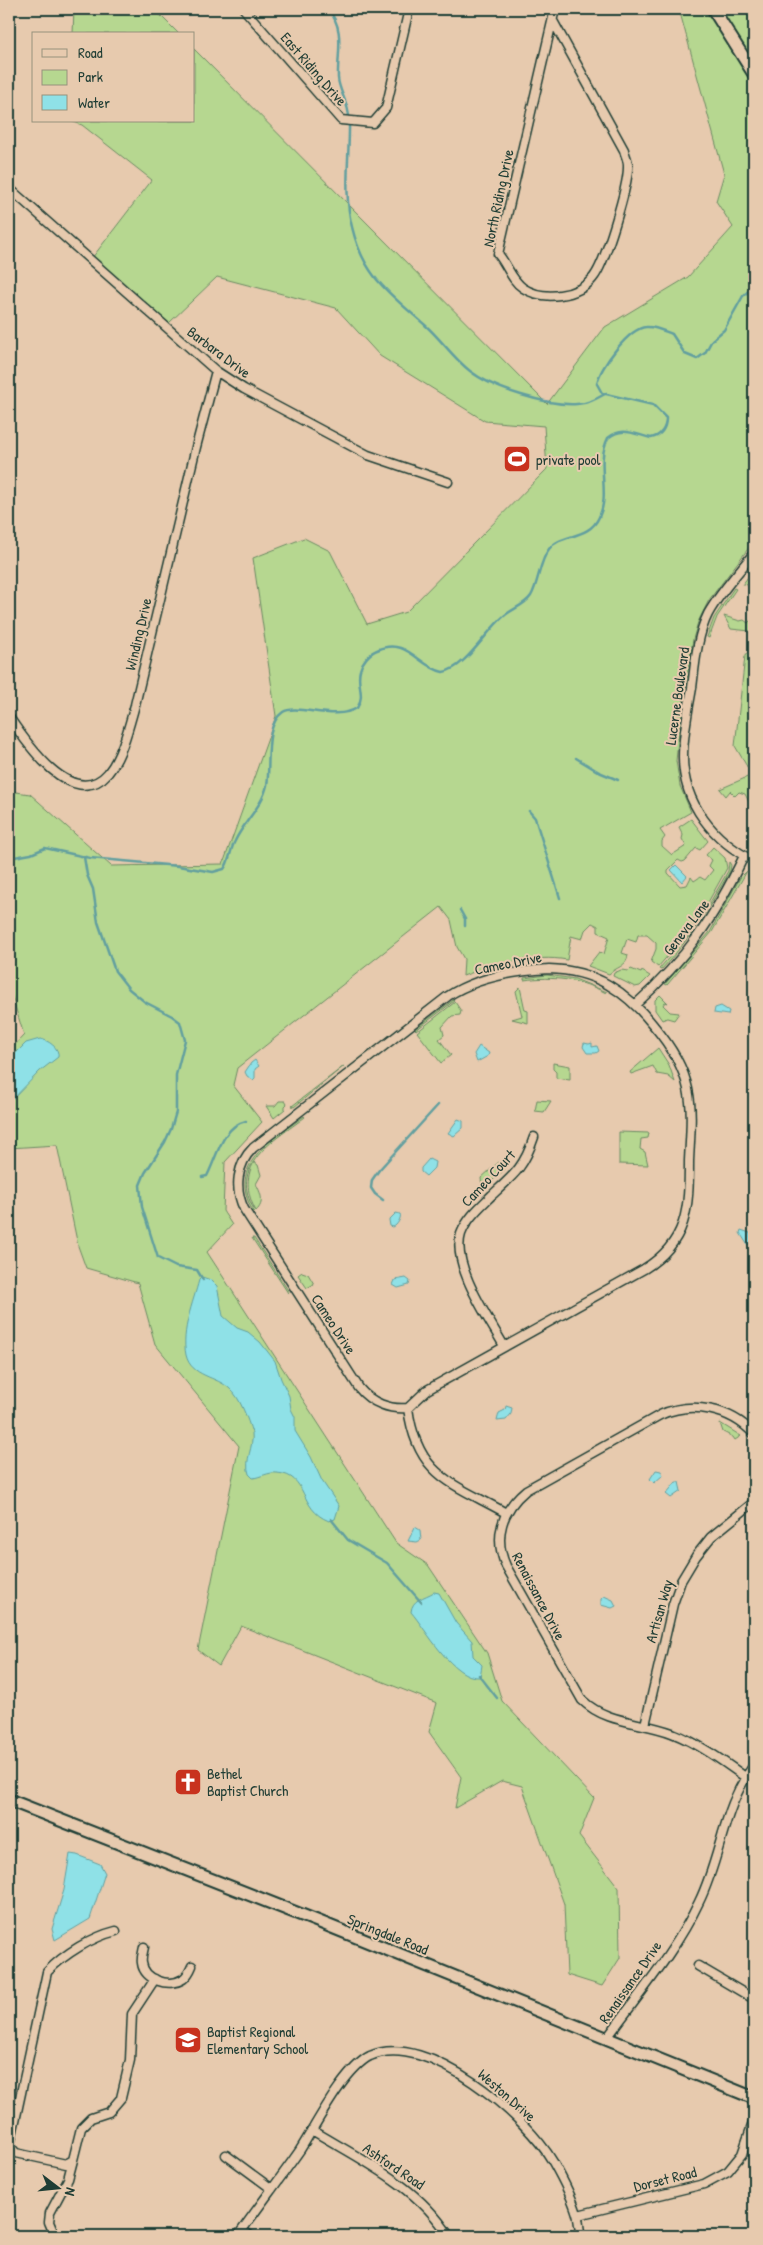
<svg xmlns="http://www.w3.org/2000/svg" width="763" height="2245" font-family="'Patrick Hand',sans-serif">
	<style>
		.green { fill: #b6d790; stroke: #6a8a62 }
		.water { fill: #8fe1e7; stroke: #629f9f }
		.lines { fill: none; stroke-linecap: round; stroke-linejoin: round }
		.stream { stroke: #629f9f; stroke-width: 2.5 }
		.street-casing { stroke: #1f3d34; stroke-width: 11 }
		.secondary-casing { stroke: #1f3d34; stroke-width: 15 }
		.street { stroke: #e7caae; stroke-width: 8 }
		.secondary { stroke: #e7caae; stroke-width: 11 }
		.labels { text-anchor: middle; dominant-baseline: central; stroke-width: 4; stroke-linejoin: round; paint-order: stroke }
		.street-label { font-size: 15px; fill: #1f3d34; stroke: #e7caae }
		.poi-label { font-size: 15px; fill: #1f3d34; stroke: #e7caae; text-anchor: start }
	</style>
	<rect width="100%" height="100%" fill="#e7caae"/>
	<filter id="ink" filterUnits="userSpaceOnUse"><feTurbulence type="fractalNoise" baseFrequency=".02" numOctaves="2"/><feDisplacementMap in="SourceGraphic" scale="10" xChannelSelector="R" yChannelSelector="G"/><feConvolveMatrix kernelMatrix="1 2 1 2 8 2 1 2 1" color-interpolation-filters="sRGB"/></filter>
	<g filter="url(#ink)">
		<path class="green" d="M74,9H154L179,34H73Z
			M679,9H754V541L709,600L698,622L693,639L679,730L676,761L680,786L691,812L660,830L665,837L662,841V846L672,855L686,846L682,839L683,835L679,827L691,819L708,841L700,850L696,848L685,861L682,862L678,860L668,870V873L680,886L687,885L691,877L694,881L700,877L705,880L713,870L709,866L712,860L706,855L713,847L725,858L727,868L697,922L658,967L651,962L656,949V943L647,935H638L636,942L627,939L622,953L628,955C627,967 616,967 609,974L588,966L599,952L604,954L609,937L598,932V926L592,923L585,930L582,939L571,936L567,960C536,954 491,965 463,976L464,959L457,947L451,920L441,907L237,1068L233,1085L262,1122L225,1162L223,1211L232,1225L207,1252L396,1543L428,1565L487,1653L502,1701L594,1798L579,1836L619,1888L620,1958L602,1986L567,1975L564,1904L522,1786L502,1781L455,1808L461,1777L429,1732L437,1703L241,1626L219,1666L198,1650L239,1446L155,1344L138,1283L86,1268L78,1246L57,1145L9,1148V1051L24,1035L9,987V791L30,794L111,866L223,864L276,716L253,558L304,538L330,551L367,624L406,612L547,469L544,426L485,421L380,356L336,308L217,277L169,323L92,258L152,180L82,125L71,121H194V49L547,404L605,327L688,277L733,227L716,201L724,174Z
			M754,569V593L745,583L742,585Z
			M734,588L736,589L717,617L709,638L707,637L714,618Z
			M724,616L740,621L744,620L748,623L754,617V634L750,631L731,629Z
			M754,644V808L749,802L745,794L739,792L735,796L730,791L726,796L720,789L752,775L735,746L745,656Z
			M729,862L731,865L730,871C710,907 690,939 661,970L659,969L696,927L728,871Z
			M747,871L712,932L667,985L665,984L710,932L740,878Z
			M631,969L641,973L642,971L650,976L640,986L635,987L613,976L614,973L621,970L629,971Z
			M547,975L575,979L607,992L606,993C580,979 553,976 524,980V978Z
			M520,987L525,1010L528,1011V1023L512,1019L522,1016L516,991Z
			M660,995L668,1003L665,1002L663,1005L670,1012L679,1013L674,1020L667,1018L662,1020L655,1010V1000Z
			M453,1000L454,1001L416,1030L415,1029Z
			M455,1002L461,1011L460,1015L452,1016L442,1027L444,1035L439,1039L451,1055L441,1063L417,1032Z
			M658,1048L669,1065L675,1082L668,1076L657,1074L653,1066L631,1074L630,1072Z
			M553,1063L570,1066V1080L556,1078V1072L553,1069Z
			M344,1066L294,1107L292,1106Z
			M537,1100L551,1101L544,1112L535,1111Z
			M279,1101H285L287,1104L285,1106V1109L274,1118L266,1106H275Z
			M304,1116L305,1117C274,1141 227,1165 255,1211L253,1212C227,1163 270,1142 304,1116Z
			M619,1132L649,1133L648,1138L641,1139L640,1149L645,1152L648,1165L619,1164Z
			M254,1162L258,1165L261,1175L256,1184C261,1193 265,1203 256,1211C247,1195 245,1178 254,1162Z
			M499,1162L505,1169L484,1188L482,1187L481,1178Z
			M252,1238H254L289,1292L288,1293Z
			M302,1272L308,1274L314,1284L307,1288L298,1275Z
			M720,1423L741,1436L735,1440L733,1437L723,1432Z"/>
		<path class="water" d="M515,452L521,456L518,468L513,469L512,457Z
			M676,865L687,876L682,882L671,870Z
			M721,1006L729,1011L728,1015L714,1013L715,1008Z
			M40,1039C48,1040 60,1048 58,1057L40,1071L9,1103V1060L26,1043Z
			M584,1043L589,1044L592,1043V1047L597,1046L599,1051L596,1053H587L583,1047Z
			M479,1046L489,1053L488,1056L477,1062L474,1054Z
			M255,1060L259,1066L255,1069V1078L253,1080L247,1076L245,1072L251,1063Z
			M458,1119L463,1121V1128L454,1136L448,1133Z
			M429,1159L435,1162L434,1168L426,1176L421,1172V1168Z
			M396,1213L400,1214C402,1217 397,1226 393,1227L390,1226L389,1220Z
			M741,1230L750,1233L752,1241L751,1245L747,1244L740,1233Z
			M202,1277L211,1280L217,1286L223,1316L237,1328L248,1332L260,1342L275,1361L281,1379L289,1396L291,1409L295,1417V1431L311,1457L322,1481L339,1506L335,1519L329,1521C298,1509 309,1475 277,1473C268,1472 261,1477 253,1478L249,1474C244,1460 254,1447 252,1433C248,1420 240,1397 230,1389C217,1376 191,1377 186,1355C181,1331 193,1303 199,1280Z
			M406,1278L410,1281L409,1285L398,1288L393,1285L395,1280Z
			M506,1406L512,1408L511,1414L506,1420L497,1421L499,1413L505,1410Z
			M656,1470L661,1471L663,1475L654,1483L650,1479Z
			M676,1482H679L681,1491L671,1498L666,1494Z
			M415,1527L420,1530L421,1540L417,1542L408,1541Z
			M434,1592L439,1593L456,1623L472,1641L473,1656L482,1665L480,1677C453,1680 426,1629 411,1612C412,1599 424,1598 434,1592Z
			M604,1596L613,1600L616,1606L612,1608L601,1605V1599Z
			M70,1854L77,1855L100,1864L105,1873L90,1919L55,1940L52,1929L64,1890Z"/>
		<g class="lines">
			<path class="stream" d="M328,9C346,30 337,52 338,78C339,92 349,103 349,118C350,153 343,192 352,227C364,277 389,293 425,325C441,339 453,358 470,371C493,389 548,406 577,404C587,404 596,399 605,394
				M576,758L599,772L618,780
				M529,811L535,818L560,898
				M84,857L87,875L93,889L98,922L115,971L129,989L145,1002L172,1016L180,1022L185,1040L176,1075V1112L171,1129L165,1142L145,1173L140,1185L142,1207L158,1258L176,1267L197,1270L203,1280
				M9,858L31,854L45,848L90,858L178,866L213,872L224,869C230,861 230,850 235,841C244,822 263,805 267,785C271,764 263,726 283,712C297,703 335,722 357,708C366,695 356,684 360,670C362,662 369,653 377,650C406,636 419,667 443,672C465,669 486,631 504,616C512,609 525,605 531,596C539,582 539,562 549,549C561,533 589,540 599,517C611,492 595,464 608,438C622,426 634,434 651,438C661,436 666,428 666,418L653,405L602,393L597,384C599,368 629,328 646,327C654,326 664,331 672,334L685,354L697,359L705,353L712,340L724,330L743,296L754,286
				M460,910L465,919V926
				M202,1177L207,1176C217,1157 222,1126 246,1121
				M383,1200L375,1194L371,1188L372,1180L379,1170L438,1105
				M331,1519L348,1540L387,1563L421,1602
				M479,1675L497,1698"/>
			<g class="street-casing">
				<path id="street" d="M244,9L341,120L373,123L386,108L409,9
					M553,21L624,150C625,155 628,160 628,165C629,184 605,264 593,278C578,297 543,301 523,288C511,280 507,264 498,254L555,9
					M9,188L216,371L244,389L368,455L448,482
					M754,553C739,572 720,592 708,614C697,636 695,664 692,688C688,711 683,734 683,757C683,804 714,841 754,861
					M9,717C25,741 73,813 108,773C122,756 129,726 135,705L196,447L216,371
					M549,969C595,970 626,991 654,1026C670,1045 683,1065 688,1089C693,1112 690,1137 689,1161C689,1208 688,1242 644,1269L427,1390L408,1408C390,1410 371,1403 359,1388L244,1209C234,1188 237,1164 253,1148L448,996C477,977 515,971 549,969Z
					M635,1005C687,958 714,918 744,856
					M504,1346C489,1319 451,1265 461,1234C467,1218 480,1207 492,1195C515,1174 524,1167 534,1137
					M408,1408C417,1477 453,1483 506,1513
					M645,1725L673,1604L681,1581L696,1556L711,1537L754,1502
					M745,1777C723,1761 698,1743 672,1733C641,1721 607,1724 582,1700L506,1566C493,1537 502,1510 526,1490L660,1415C692,1401 730,1408 754,1434
					M144,1947C143,1952 141,1958 142,1963C144,1980 169,1988 183,1979C187,1976 190,1971 192,1966
					M698,1966L754,1999
					M607,2038C639,1994 676,1951 699,1902C722,1855 722,1808 754,1765
					M312,2130C362,2160 418,2186 449,2236
					M10,2146L16,2153L66,2164L73,2160L81,2128L91,2118L109,2112L121,2098L130,2060L132,2014L155,1979
					M9,2149L47,1972C64,1954 92,1937 116,1931
					M226,2155L272,2189
					M578,2215L704,2184L728,2171L742,2154L754,2120
					M242,2230L251,2236
					M55,2236L49,2222L50,2213L68,2179L73,2160
					M238,2236C258,2207 280,2179 300,2150C316,2125 344,2069 370,2056C427,2030 527,2117 553,2162C562,2178 572,2197 577,2214C579,2221 579,2229 581,2236"/>
			</g>
			<g class="secondary-casing">
				<path id="secondary" d="M713,9L754,74
					M9,1800L317,1921L754,2098"/>
			</g>
			<use href="#street" class="street"/>
			<use href="#secondary" class="secondary"/>
		</g>
	</g>
	<defs>
		<g id="stadium-square" transform="scale(1.4375)"><rect x="-9" y="-9" width="18" height="18" rx="4" fill="#c8321e" stroke="#e7caae"/><path d="M0-5a6.5 5 0 1 0 0 10a6.5 5 0 1 0 0-10ZM-3.5-1.8h7v3.6h-7Z" fill="#fff"/></g>
		<g id="church-square" transform="scale(1.4375)"><rect x="-9" y="-9" width="18" height="18" rx="4" fill="#c8321e" stroke="#e7caae"/><path d="M-1.2-6h2.4v3.5h3.3v2.4h-3.3V6h-2.4V-.1h-3.3v-2.4h3.3Z" fill="#fff"/></g>
		<g id="school-square" transform="scale(1.4375)"><rect x="-9" y="-9" width="18" height="18" rx="4" fill="#c8321e" stroke="#e7caae"/><path d="M0-5L7-2L0 1L-7-2ZM-4 1L0 2.5L4 1V4Q0 6-4 4Z" fill="#fff"/></g>
	</defs>
	<g fill-rule="evenodd">
		<use href="#stadium-square" x="517" y="459"/>
		<use href="#church-square" x="188" y="1782"/>
		<use href="#school-square" x="188" y="2040"/>
	</g>
	<g class="labels">
		<g class="street-label">
			<text transform="translate(314 69) rotate(49)">East Riding Drive</text>
			<text transform="translate(498 198) rotate(-78)">North Riding Drive</text>
			<text transform="translate(219 352) rotate(37)">Barbara Drive</text>
			<text transform="translate(138 634) rotate(-77)">Winding Drive</text>
			<text transform="translate(677 696) rotate(-82)">Lucerne Boulevard</text>
			<text transform="translate(686 927) rotate(-53)">Geneva Lane</text>
			<text transform="translate(508 963) rotate(-11)">Cameo Drive</text>
			<text transform="translate(488 1178) rotate(-47)">Cameo Court</text>
			<text transform="translate(334 1324) rotate(57)">Cameo Drive</text>
			<text transform="translate(539 1596) rotate(62)">Renaissance Drive</text>
			<text transform="translate(659 1611) rotate(-74)">Artisan Way</text>
			<text transform="translate(388 1934) rotate(22)">Springdale Road</text>
			<text transform="translate(630 1982) rotate(-55)">Renaissance Drive</text>
			<text transform="translate(507 2095) rotate(41)">Weston Drive</text>
			<text transform="translate(394 2166) rotate(34)">Ashford Road</text>
			<text transform="translate(665 2179) rotate(-14)">Dorset Road</text>
		</g>
		<g class="poi-label">
			<text x="536" y="459">private pool</text>
			<text x="207" y="1773">Bethel<tspan x="207" dy="17">Baptist Church</tspan></text>
			<text x="207" y="2031">Baptist Regional<tspan x="207" dy="17">Elementary School</tspan></text>
		</g>
	</g>
	<rect width="763" height="2245" fill="none" stroke="#e7caae" stroke-width="30"/>
	<rect x="15" y="15" width="733" height="2215" fill="none" stroke="#1f3d34" stroke-width="2" filter="url(#ink)"/>
	<rect x="32" y="32" width="162" height="90" fill="#e7caae" stroke="#97927d"/>
	<rect x="42" y="49" width="25" height="8" fill="#e7caae" stroke="#97927d"/>
	<text x="78" y="58" font-size="15" fill="#1f3d34">Road</text>
	<rect x="42" y="70" width="25" height="15" fill="#b6d790" stroke="#97927d"/>
	<text x="78" y="82" font-size="15" fill="#1f3d34">Park</text>
	<rect x="42" y="95" width="25" height="15" fill="#8fe1e7" stroke="#97927d"/>
	<text x="78" y="108" font-size="15" fill="#1f3d34">Water</text>
	<g transform="translate(58 2188) rotate(106)" stroke="#e7caae" stroke-width="4" paint-order="stroke">
	<path d="M0-4L9 19L0 12L-9 19Z" fill="#1f3d34"/>
	<text y="-8" font-size="14" font-weight="bold" text-anchor="middle" fill="#1f3d34">N</text>
	</g>
</svg>
